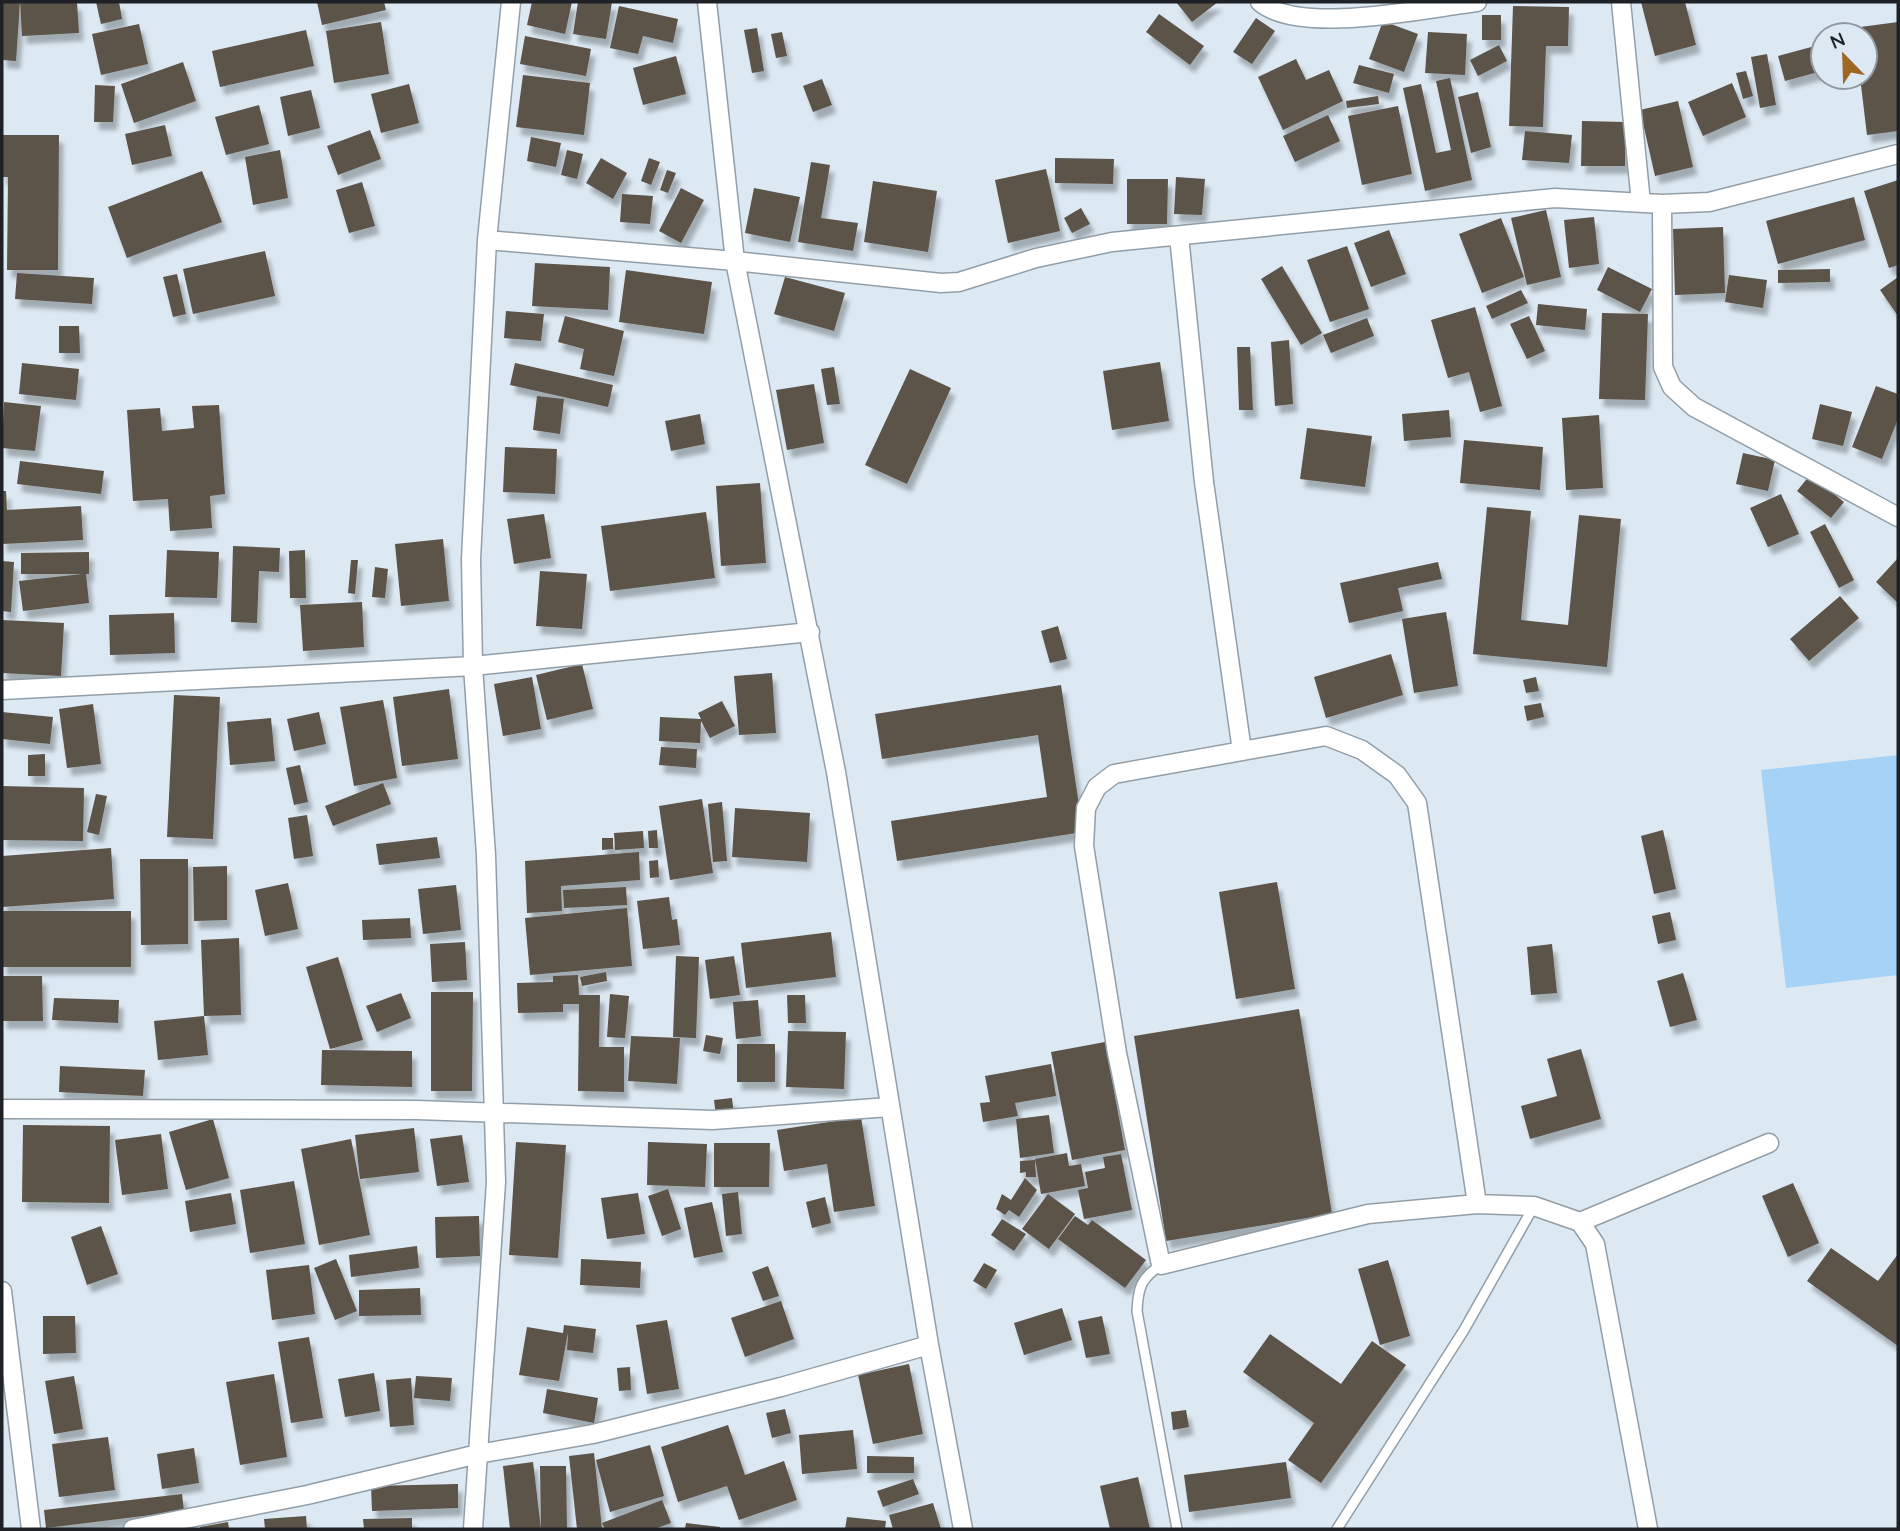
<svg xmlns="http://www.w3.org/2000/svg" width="1900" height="1531" font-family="Quicksand,sans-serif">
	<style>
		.green { fill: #a5d2f5 }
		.building { fill: #5c5249; filter: url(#shadow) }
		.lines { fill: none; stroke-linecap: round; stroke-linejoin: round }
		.lane-casing { stroke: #929ea7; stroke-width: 12 }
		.street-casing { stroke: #929ea7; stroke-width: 21 }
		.lane { stroke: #fff; stroke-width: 9 }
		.street { stroke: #fff; stroke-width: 18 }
	</style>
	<defs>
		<filter id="shadow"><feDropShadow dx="4.5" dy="8" stdDeviation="2" flood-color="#0004"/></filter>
	</defs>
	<rect width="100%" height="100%" fill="#dce9f3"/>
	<path class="green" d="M1898,755V975L1786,988L1761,770Z"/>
	<path class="building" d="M2,2H20L16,61L2,60Z
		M20,2H77L79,33L22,36Z
		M96,2H119L122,19L101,24Z
		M317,2H384L386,10L322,25Z
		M532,2H572L565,34L527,25Z
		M578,2H612L606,39L573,34Z
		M1176,2H1218L1192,22Z
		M1641,2H1685L1696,45L1655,56Z
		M619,6L678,19L673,43L643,36L638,54L610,48Z
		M1513,6L1569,7L1568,46H1546L1543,127L1509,126Z
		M1159,14L1204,46L1190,65L1146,32Z
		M1482,15H1501V40H1482Z
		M1256,18L1275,31L1252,64L1233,52Z
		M1383,21L1418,34L1404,72L1369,59Z
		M381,22L389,74L334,83L326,31Z
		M1898,22V131L1867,135L1860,77H1865V35H1854L1853,28Z
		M139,24L148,64L101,75L92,34Z
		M757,28L764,71L752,73L744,30Z
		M306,30L314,66L220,87L212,51Z
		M782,32L787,56L776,58L771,34Z
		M1428,32L1467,34L1465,75L1425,73Z
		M525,36L591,49L586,76L520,64Z
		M1499,45L1507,61L1478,76L1470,60Z
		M1815,46L1822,71L1785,81L1778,56Z
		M1767,54L1776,105L1760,108L1751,57Z
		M676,56L686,94L643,105L633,68Z
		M1296,59L1306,80L1329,70L1343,101L1283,130L1258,77Z
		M183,62L196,101L134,123L121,84Z
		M1359,65L1394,74L1389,93L1353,83Z
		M1746,71L1753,96L1743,99L1736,73Z
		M523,75L590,83L584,135L516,127Z
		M1450,78L1472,180L1425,191L1403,88L1421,84L1436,153L1451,150L1436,81Z
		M822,79L832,105L813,112L803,86Z
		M1732,83L1746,117L1703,136L1688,102Z
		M409,84L419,123L381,133L371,94Z
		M95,85L115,86L113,122H94Z
		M311,90L320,128L288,136L280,97Z
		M1478,92L1491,147L1471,153L1458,97Z
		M1378,96L1379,104L1347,108L1346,101Z
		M1678,101L1693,167L1655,176L1640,110Z
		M259,105L269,144L226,155L215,117Z
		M1398,106L1412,174L1362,185L1348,116Z
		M1328,115L1340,141L1295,162L1283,136Z
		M1582,121L1625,122V166H1581Z
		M165,125L172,156L132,165L125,134Z
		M370,130L381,159L338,175L327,146Z
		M1525,131L1572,135L1569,163L1522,160Z
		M2,135H59L58,270H7L8,177H2Z
		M531,137L561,143L556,167L527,161Z
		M280,150L288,198L253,205L245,157Z
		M567,150L583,154L577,179L561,175Z
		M601,158L627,173L613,199L586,183Z
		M649,158L660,162L651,185L641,181Z
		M1055,158L1114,159L1113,184L1055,183Z
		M811,162L830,165L821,218L858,223L853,251L798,242Z
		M1046,169L1060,231L1008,243L995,180Z
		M667,170L676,173L668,193L660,190Z
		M202,171L222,222L127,258L108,207Z
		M1176,177L1205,179L1202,215L1174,214Z
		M1127,179H1168L1167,224H1127Z
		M1898,180V265L1889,268L1864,191Z
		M873,181L937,191L928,252L864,242Z
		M362,182L375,226L349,233L336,190Z
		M681,188L704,200L681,243L659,231Z
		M754,188L800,197L790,242L745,233Z
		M622,194L653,196L650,224L620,222Z
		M1854,197L1865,240L1778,264L1766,221Z
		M1081,208L1090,224L1072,233L1064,218Z
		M1546,210L1561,277L1527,285L1511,218Z
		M1594,217L1599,264L1569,268L1564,220Z
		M1501,218L1524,277L1482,293L1459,234Z
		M1723,227L1725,293L1675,295L1673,229Z
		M1389,230L1406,274L1371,287L1354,243Z
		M1347,246L1369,309L1330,322L1307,260Z
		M265,251L275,296L193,314L183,269Z
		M535,263L610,267L608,310L532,306Z
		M1282,266L1322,333L1301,345L1261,279Z
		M1608,267L1652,289L1640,312L1597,290Z
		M1830,269V282L1778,283V270Z
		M626,270L712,282L704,334L619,322Z
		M17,273L94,278L92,304L15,299Z
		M177,274L186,314L173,317L163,277Z
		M1729,275L1767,280L1763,308L1725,302Z
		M785,277L845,293L834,331L774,314Z
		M1898,277V316L1880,290Z
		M1521,290L1528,303L1492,319L1486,306Z
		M1538,304L1587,309L1585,330L1536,325Z
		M1475,307L1502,406L1480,412L1469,372L1448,378L1431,320Z
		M506,311L544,314L541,341L504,338Z
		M1602,313L1648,314L1645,400L1599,399Z
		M565,316L624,331L614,376L580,369L584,349L558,342Z
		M1529,316L1545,351L1527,359L1510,324Z
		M1367,318L1374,336L1331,353L1323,335Z
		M59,326H79L80,353H59Z
		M1289,340L1293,404L1275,406L1271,342Z
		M1237,347H1250L1253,410H1239Z
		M1160,362L1169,421L1112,430L1103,371Z
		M22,363L79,369L76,400L19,394Z
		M515,363L613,385L608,407L510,385Z
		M834,367L840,404L827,405L821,369Z
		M910,369L951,388L907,484L865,465Z
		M814,384L824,443L787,450L776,390Z
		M1876,386L1898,394V419L1882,459L1852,447Z
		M537,396L564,399L560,434L533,430Z
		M4,402L41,406L35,451L2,448Z
		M1820,404L1852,412L1843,446L1812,439Z
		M219,405L225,494L210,496L212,528L170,531L168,499L133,501L127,410L160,408L162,431L194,428L192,406Z
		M1449,410L1451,437L1404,441L1402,414Z
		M700,414L705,444L671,451L665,421Z
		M1599,415L1603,488L1566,490L1562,418Z
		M1307,428L1372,436L1365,487L1300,479Z
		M1464,440L1543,447L1540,490L1460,483Z
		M505,447L557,449L555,494L503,492Z
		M1743,453L1775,460L1768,491L1736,484Z
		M20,461L104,471L101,494L17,484Z
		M1810,475L1844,502L1831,518L1797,491Z
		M760,483L766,563L721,566L716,486Z
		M2,491H6L7,510L81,506L83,540L2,544Z
		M1781,494L1799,534L1768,547L1750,508Z
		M1487,507L1531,511L1521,620L1568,625L1579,515L1621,519L1607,667L1473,654Z
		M706,512L715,578L610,591L601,526Z
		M544,514L551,558L514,564L507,519Z
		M1825,524L1854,580L1839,588L1810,532Z
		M443,539L449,601L401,606L395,544Z
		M233,546L280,548L279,572L259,571L257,623L231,622Z
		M167,550L219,552L217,598L165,597Z
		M305,550L306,598H290L289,551Z
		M89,552V574H86L89,603L23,611L19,581L82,574H21V553Z
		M1898,558V603L1876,582Z
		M351,560H358L355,594L348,593Z
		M2,561L14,562L11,612L2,611Z
		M1438,562L1442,579L1398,588L1403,611L1349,623L1340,583Z
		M375,567L388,569L385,598L372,597Z
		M540,571L587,574L582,629L536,626Z
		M1840,596L1859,618L1809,661L1790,639Z
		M362,602L364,647L303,651L300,605Z
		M1446,612L1458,686L1414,693L1402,619Z
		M174,613L175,653L110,655L109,615Z
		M2,620L64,623L61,676L2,673Z
		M1058,626L1067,659L1050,663L1041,631Z
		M1391,654L1403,695L1326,718L1314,677Z
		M582,664L593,709L547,720L536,675Z
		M772,673L776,733L739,735L734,676Z
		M532,677L541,729L503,736L494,684Z
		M1536,677L1539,691L1526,693L1523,680Z
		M1061,685L1083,832L897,861L891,821L1047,797L1038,735L882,759L875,714Z
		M449,689L458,759L402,766L393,697Z
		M174,695L220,697L213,839L167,837Z
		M383,700L397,778L354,786L340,707Z
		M722,701L735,726L710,738L701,721L700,743L659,741L660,717L701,719L698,713Z
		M1541,703L1544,717L1527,721L1524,706Z
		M93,704L101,764L67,768L59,709Z
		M2,712L53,717L50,744L2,739Z
		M319,712L326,744L294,751L287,719Z
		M271,718L275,761L230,765L227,722Z
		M661,747L697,749L696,768L659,765Z
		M45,754V776H28V755Z
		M300,765L308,802L294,805L286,768Z
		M383,783L391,804L333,826L325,806Z
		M2,786L84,788L83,841L2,840Z
		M96,794L107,796L99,835L87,832Z
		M702,799L713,873L670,880L659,806Z
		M722,802L727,861L713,862L708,804Z
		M735,808L810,813L807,862L732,857Z
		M307,815L313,856L294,859L288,818Z
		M657,830L658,848H649L648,831Z
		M1663,830L1676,889L1654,894L1641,836Z
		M643,831L644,848L615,850L614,833Z
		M437,837L440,858L379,865L376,844Z
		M602,838H613V849L602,850Z
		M111,848L114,899L2,907V856Z
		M639,852L640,880L561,886L562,911L527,913L525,861Z
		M140,859H188V944L141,945Z
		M658,860L659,877L650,878L649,861Z
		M227,866V920L194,921L193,867Z
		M1277,882L1295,989L1236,999L1219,892Z
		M288,883L298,929L265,936L255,890Z
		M456,885L461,930L423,934L418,889Z
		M626,887L627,905L564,908L563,890Z
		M669,897L672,920L677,919L680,945L643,949L637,901Z
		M627,908L632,966L530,975L525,918Z
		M2,911H131V967H2Z
		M1670,912L1676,940L1658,944L1652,916Z
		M410,918L411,938L363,940L362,920Z
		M831,932L836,977L746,988L741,943Z
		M239,938L241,1015L204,1016L201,940Z
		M465,942L467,980L432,982L430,944Z
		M1552,944L1557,993L1531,995L1527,947Z
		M676,956L699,957L696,1038L673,1037Z
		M734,956L740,995L710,999L705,960Z
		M338,957L363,1040L330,1049L306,967Z
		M606,972L607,981L582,986L580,977Z
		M1683,973L1697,1020L1670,1027L1657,981Z
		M578,975L579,995H600L599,1047H624V1092L578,1091L579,1004H563V1012L518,1013L517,983L553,982V976Z
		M2,976H42L43,1021H2Z
		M431,992H473L472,1091H431Z
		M401,993L411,1018L377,1032L366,1006Z
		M610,994L629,996L625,1038L607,1037Z
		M787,995H805L806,1023H788Z
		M54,998L119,1000L118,1023L52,1020Z
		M758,1000L761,1036L736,1039L733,1002Z
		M1299,1009L1332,1214L1166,1241L1134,1036Z
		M204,1016L208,1055L158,1060L154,1021Z
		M788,1031L846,1032L844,1089L786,1087Z
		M706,1035L723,1038L720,1054L703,1051Z
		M631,1036L680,1038L677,1084L628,1081Z
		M1105,1042L1125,1150L1072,1160L1051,1052Z
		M737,1044H775V1082H737Z
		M1581,1049L1601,1119L1530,1139L1521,1106L1557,1096L1547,1059Z
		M322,1050L412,1051V1087L321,1085Z
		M1051,1064L1056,1096L1015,1103L1018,1116L983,1122L980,1103L990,1102L985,1076Z
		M60,1066L145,1070L143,1096L59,1092Z
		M732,1098L734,1115L716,1116L714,1100Z
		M1049,1115L1054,1153L1020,1158L1016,1119Z
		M861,1117L875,1206L834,1212L827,1164L784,1171L777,1130Z
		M213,1119L229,1178L186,1190L169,1132Z
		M23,1125L110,1126L109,1203L22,1202Z
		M414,1128L419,1172L360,1179L355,1135Z
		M161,1134L168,1189L122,1195L115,1140Z
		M462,1135L469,1182L437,1186L430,1139Z
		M351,1139L370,1235L319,1245L301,1149Z
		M516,1142L566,1145L558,1258L509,1255Z
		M648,1142L707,1144L705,1187L647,1185Z
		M714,1143H770L769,1187H714Z
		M1067,1153L1069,1166L1081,1164L1085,1186L1041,1194L1035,1159Z
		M1121,1154L1132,1210L1084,1219L1078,1190L1088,1188L1085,1172L1105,1168L1103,1157Z
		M1035,1160L1036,1177H1026V1172L1020,1173V1161Z
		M1025,1178L1037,1190L1019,1217L1009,1210L1005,1215L996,1209L1002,1194L1011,1200Z
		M294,1181L305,1244L250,1253L240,1190Z
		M1793,1183L1819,1243L1788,1257L1762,1196Z
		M668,1189L681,1229L662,1236L648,1196Z
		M738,1192L742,1234L726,1236L722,1194Z
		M231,1193L236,1224L190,1232L185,1201Z
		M638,1193L645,1234L607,1239L601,1198Z
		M1048,1194L1075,1214L1049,1249L1022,1229Z
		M825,1197L831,1223L812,1228L806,1202Z
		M712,1202L723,1252L694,1258L684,1208Z
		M479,1216L480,1256L436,1258L435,1217Z
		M1075,1216L1088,1225L1092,1220L1146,1260L1125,1288L1058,1239Z
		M1002,1219L1026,1234L1014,1251L991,1235Z
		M101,1226L118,1274L87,1285L71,1237Z
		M417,1246L419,1268L351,1277L349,1255Z
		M1831,1248L1878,1281L1898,1254V1346L1807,1281Z
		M336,1259L357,1311L335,1320L314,1268Z
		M581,1259L641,1262L640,1288L580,1285Z
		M1388,1260L1410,1336L1380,1345L1358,1269Z
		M984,1263L997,1270L986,1289L973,1281Z
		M309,1265L315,1314L272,1320L266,1270Z
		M768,1266L779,1296L763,1301L752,1272Z
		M420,1288L421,1315L359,1316V1290Z
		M781,1301L794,1339L745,1357L731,1318Z
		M1062,1308L1072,1340L1024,1355L1014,1323Z
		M43,1316H75L76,1353L43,1354Z
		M1102,1316L1110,1354L1086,1358L1078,1321Z
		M667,1320L679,1389L647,1394L636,1325Z
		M564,1325L596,1329L593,1353L567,1350L568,1333L559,1381L519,1375L527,1327L563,1333Z
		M1270,1334L1341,1384L1372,1341L1406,1365L1321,1483L1288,1460L1314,1423L1243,1372Z
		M309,1337L323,1418L291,1423L278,1342Z
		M909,1364L923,1434L873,1444L858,1375Z
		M630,1367L631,1390L619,1391L617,1368Z
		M374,1373L380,1411L345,1417L338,1379Z
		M274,1374L287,1457L240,1465L226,1382Z
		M74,1376L83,1429L54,1434L45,1381Z
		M416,1376L452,1378L450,1401L414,1398Z
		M411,1378L414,1425L390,1427L386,1380Z
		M547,1389L598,1398L594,1423L543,1413Z
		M785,1409L791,1433L772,1438L766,1413Z
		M1186,1410L1189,1427L1173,1430L1171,1412Z
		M728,1425L745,1475L784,1461L797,1500L739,1520L727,1486L678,1502L661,1447Z
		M853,1430L857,1469L802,1474L799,1435Z
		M108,1437L115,1490L59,1497L52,1444Z
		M650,1445L664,1496L610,1512L596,1460Z
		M194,1448L199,1483L162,1489L157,1454Z
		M594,1453L602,1529H577L569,1456Z
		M867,1456L914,1457V1473H867Z
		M533,1462L541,1529H510L503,1466Z
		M1286,1462L1291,1498L1189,1512L1184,1475Z
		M540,1466H566L567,1529H541Z
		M1138,1477L1150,1529H1110L1100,1486Z
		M913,1479L919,1494L883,1507L877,1491Z
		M458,1484V1508L372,1511L371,1486Z
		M182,1494L184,1511L46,1528L44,1510Z
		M662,1500L671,1523L654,1529H605L602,1523Z
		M933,1503L941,1529H893L889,1515Z
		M306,1516L307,1529H265L264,1519Z
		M847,1517L886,1521L885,1529H845Z
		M412,1518V1529H364L363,1519Z
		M228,1522L229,1529H200V1527Z
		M686,1523L720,1527V1529H685Z"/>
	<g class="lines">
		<g class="lane-casing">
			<path id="lane" d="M1161,1265C1141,1278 1138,1288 1137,1311L1177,1529
				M1337,1529L1464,1330L1534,1206"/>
		</g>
		<g class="street-casing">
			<path id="street" d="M707,2L735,261L836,772L929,1345L963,1529
				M1260,2C1300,36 1426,8 1477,2
				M1621,2L1641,203
				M1662,204L1663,367L1672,387L1694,407L1898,517
				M1179,236L1204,482L1242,751
				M487,240L735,261L941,283L959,282L1036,258L1112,242L1555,198L1662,204L1709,202L1898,154
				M2,690L473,666L810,632
				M2,1109L417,1110L713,1120L889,1107
				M1477,1204L1417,803L1397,775L1362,750L1326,736L1114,774L1097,787L1086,808L1084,846L1117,1053L1161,1265L1368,1214L1477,1204L1534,1206L1580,1222L1595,1244L1648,1529
				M1580,1222L1769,1143
				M2,1291L31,1529
				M133,1529L307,1495L478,1454L593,1434L781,1387L929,1345
				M473,1529L496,1182L486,855L473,666L471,559L487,240L511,2"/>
		</g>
		<use href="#lane" class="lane"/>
		<use href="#street" class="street"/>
	</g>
	<rect width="1900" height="1531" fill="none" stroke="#1e2226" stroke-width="7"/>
	<g transform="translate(1844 56) rotate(337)"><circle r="33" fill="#dce9f3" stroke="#9099a1" stroke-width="2"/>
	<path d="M0-5L12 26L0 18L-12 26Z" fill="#9f6723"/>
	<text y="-10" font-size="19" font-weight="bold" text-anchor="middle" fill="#1e2226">N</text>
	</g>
</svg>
